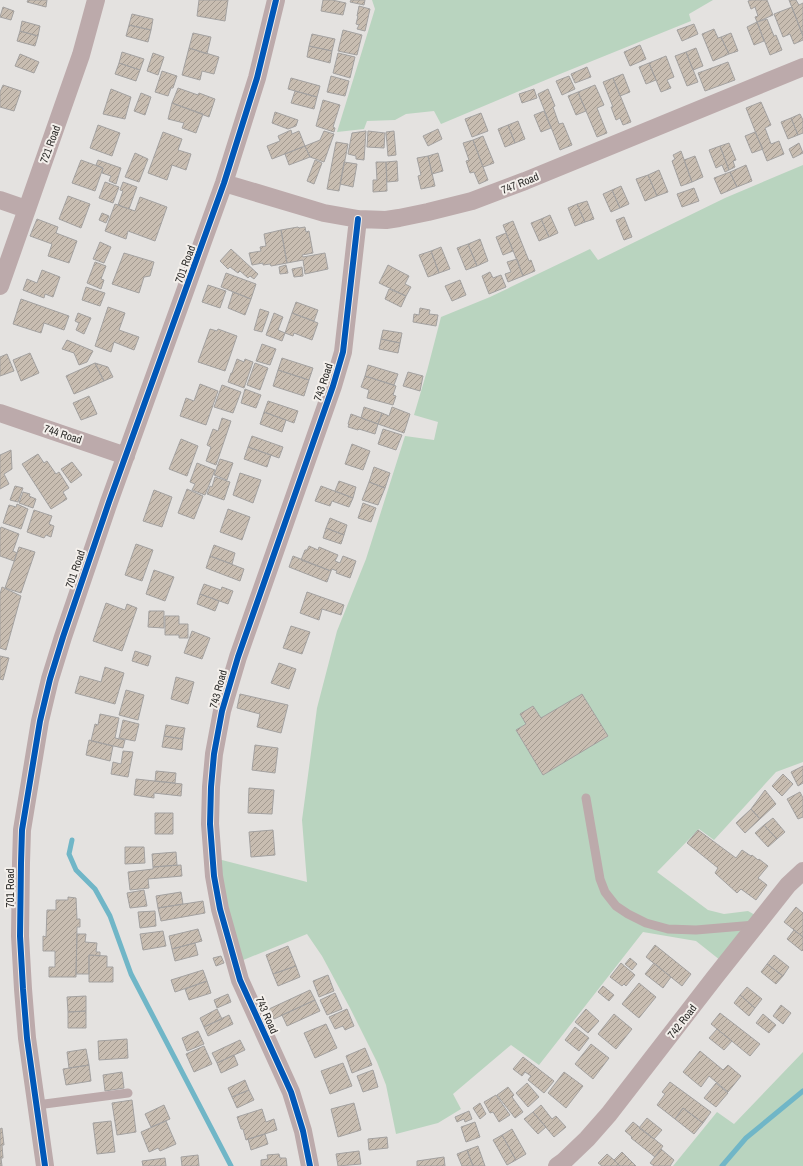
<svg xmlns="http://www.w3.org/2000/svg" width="803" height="1166" font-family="'Archivo Narrow',sans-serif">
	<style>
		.green { fill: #b9d4bf }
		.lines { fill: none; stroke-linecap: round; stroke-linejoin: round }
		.stream { stroke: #70b6c7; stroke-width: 5 }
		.building { fill: url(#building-hatch); stroke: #a3a1a0 }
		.lane { stroke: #bcaaab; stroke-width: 9 }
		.street { stroke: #bcaaab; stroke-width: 18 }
		.cycleway-casing { stroke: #f3efeb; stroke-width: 8 }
		.cycleway { stroke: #0057b8; stroke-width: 6 }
		.labels { text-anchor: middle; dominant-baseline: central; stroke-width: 4; stroke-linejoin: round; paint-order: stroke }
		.street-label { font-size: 11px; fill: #2c2b29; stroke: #f3efeb }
	</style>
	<defs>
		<pattern id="building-hatch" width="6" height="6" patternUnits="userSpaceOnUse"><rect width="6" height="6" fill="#c8bdb1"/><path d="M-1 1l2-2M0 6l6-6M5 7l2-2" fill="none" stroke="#a39a90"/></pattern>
	</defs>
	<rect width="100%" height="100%" fill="#e4e2e0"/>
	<path class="green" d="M372,0H713L689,14L691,21L560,74L441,124L434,111L406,114L395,120L367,121L364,129L337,132L375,9Z
		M803,165V762L776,772L714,840L699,829L657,872L708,910L724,914L748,911L762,919L725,964L696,941L643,932L539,1065L511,1045L453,1094L461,1109L438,1123L396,1134L386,1085L377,1062L350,1008L322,956L307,934L236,963L214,858L307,882L302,820L317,708L337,631L366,559L405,436L434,440L438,422L414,415L427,371L441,317L490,297L590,249L598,260L725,198Z
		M803,1052V1166H673L717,1112L734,1124Z"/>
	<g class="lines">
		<path class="stream" d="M72,840L69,854L76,870L95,889L110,916L131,974L231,1166
			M722,1166L746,1138L803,1091"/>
	</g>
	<path class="building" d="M28,0H47L46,7L27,2Z
		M199,0H228L225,21L197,16Z
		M323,0H332L346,3L343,15L321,11Z
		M351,0H365L364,5L350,2Z
		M752,0H767L773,15L757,22L755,17L758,16L755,7L751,9L748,1Z
		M789,0H796L799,5L803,3V36Z
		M359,6L370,9L365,31L357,29L359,25L356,24L358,16H357Z
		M3,7L14,11L11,20L0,17Z
		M792,7L803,36V40L794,44L790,34L783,37L774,14Z
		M132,14L153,19L151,30L129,25Z
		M767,19L774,36L776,35L782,50L770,55L757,22Z
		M22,21L40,26L38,36L20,31Z
		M757,22L764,41L754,45L747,27Z
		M694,24L698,34L682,41L677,30Z
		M129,25L151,30L148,42L126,36Z
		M714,29L718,38L721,37L729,54L713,61L702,34Z
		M343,30L362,35L357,55L338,51Z
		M20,31L38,36L35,46L17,41Z
		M193,33L211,37L207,54L189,48Z
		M731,33L738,51L729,54L721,37Z
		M312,34L335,39L332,51L309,46Z
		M640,45L646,59L630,66L624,52Z
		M309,46L332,51L330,63L307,57Z
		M189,48L219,57L214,74L202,71L200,80L182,75Z
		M696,48L703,66L693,70L686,52Z
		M122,52L144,59L140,70L119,63Z
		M686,52L698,82L687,86L675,56Z
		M153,53L164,57L158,75L147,71Z
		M338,53L355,57L350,78L333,73Z
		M20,54L39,62L34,73L15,66Z
		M666,56L674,77L667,80L671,88L661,92L649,63Z
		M728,62L735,80L705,91L698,73Z
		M119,63L140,70L136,81L115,74Z
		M649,63L656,80L646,84L639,67Z
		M587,67L591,77L575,83L571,74Z
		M162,71L177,76L173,88H171L168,96L155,92Z
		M623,74L630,92L620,96L613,78Z
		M331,76L349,81L345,96L327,92Z
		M569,76L575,89L562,95L556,81Z
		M291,78L320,86L317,97L288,89Z
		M613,78L631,122L623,125L620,118L616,120L611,107H613L603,82Z
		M3,85L21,91L14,111L0,107V92Z
		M595,85L604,105L597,108L607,133L597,137L578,92Z
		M178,88L198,95L199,93L215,99L209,117L172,103Z
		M111,89L131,97L125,119L103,114Z
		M534,89L537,98L522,103L519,94Z
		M548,89L555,106L553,107L559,124L563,123L572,145L560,150L538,94Z
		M295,91L317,97L314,109L291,103Z
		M578,92L586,111L576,115L568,96Z
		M141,93L151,97L145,115L134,111Z
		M323,100L340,105L333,127L335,128L334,132L316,126Z
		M761,102L771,125L765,128L771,144L779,141L784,154L767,161L746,108Z
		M172,103L203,114L196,133L182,128L184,123L168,119Z
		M544,111L551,128L541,132L534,115Z
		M275,112L298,120L296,126L288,129L272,123Z
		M481,113L488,131L472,137L465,119Z
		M800,114L803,120V133L798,135L791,118Z
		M791,118L798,135L788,139L781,122Z
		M518,121L525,139L515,143L508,125Z
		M98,125L120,133L112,156L90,148Z
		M508,125L515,143L505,147L498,129Z
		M438,129L442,139L428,146L423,136Z
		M291,130L292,134L299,131L305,146L272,159L267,146L280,141L278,136Z
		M324,131L334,134L324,162L310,157L305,146L320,140Z
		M366,131L364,160L356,159V156L348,154L352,133Z
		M368,131L385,133L384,148L367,147Z
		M394,131L396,155L388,156L386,132Z
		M163,132L182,139L178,150L191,154L186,170L172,165L167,180L148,173Z
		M755,132L763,149L752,153L745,136Z
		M483,136L494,163L483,167L473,140Z
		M473,140L488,180L479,184L474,172L470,173L466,161L469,160L463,143Z
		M336,142L348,144L339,191L327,189Z
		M729,143L736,160L733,161L735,167L729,170L720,146Z
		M799,143L803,153L793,158L789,149Z
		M305,146L310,157L289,165L285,154Z
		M720,146L729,170L725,172L722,165L716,168L709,150Z
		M681,151L692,182L681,186L672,161L675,159L673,155Z
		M135,153L148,159L139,182L125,177Z
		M438,153L443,171L432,174L428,156Z
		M428,156L435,186L421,189L418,176L421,175L417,158Z
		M695,156L703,177L692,182L684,160Z
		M81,160L103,168L95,191L72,183Z
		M98,160L121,168L116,184L109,181L111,176L102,173L103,168L96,165Z
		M315,160L322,163L314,184L307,181Z
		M397,161L398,181L387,182L386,162Z
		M344,162L357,164L353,187L340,184Z
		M376,162H386L387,191L373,192V180H377Z
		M746,165L752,181L737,187L730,172Z
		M659,170L668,192L657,196L648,175Z
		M730,172L737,187L721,194L714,178Z
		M648,175L657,196L645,201L636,179Z
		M105,182L119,187L113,203L99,198Z
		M123,182L137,187L129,209L118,205L123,191L120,190Z
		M621,186L629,204L620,208L612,190Z
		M694,188L699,201L682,207L677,194Z
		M612,190L620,208L611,212L603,194Z
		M68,196L90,204L81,228L59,219Z
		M140,197L167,207L155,241L128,231L126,239L105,231L115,204L135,211Z
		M587,201L594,219L585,222L577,204Z
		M577,204L585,222L575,226L568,208Z
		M102,213L109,216L106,223L99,220Z
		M550,215L558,233L549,237L541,219Z
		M624,217L632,237L624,240L616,220Z
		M37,219L58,227L56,233L77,241L69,263L48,256L52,244L30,236Z
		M541,219L549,237L539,241L531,223Z
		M513,221L529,261L531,260L535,271L523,276L503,225Z
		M298,227L299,228L305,227L306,232L309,231L313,253L302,255L303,257L325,253L328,269L305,274L303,260L287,263L281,230Z
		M281,230L287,263L271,266L270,264L263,265V263L252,265L249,253L261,251L260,247L266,246L264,234Z
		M506,233L513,251L503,255L496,237Z
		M480,239L488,261L477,266L468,244Z
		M100,242L111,247L104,263L93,259Z
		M468,244L477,266L466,270L457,248Z
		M441,247L450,269L439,273L431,251Z
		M231,249L258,274L254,279L250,276L248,278L240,271L238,273L230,267L228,269L220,261Z
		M431,251L439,273L428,277L419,255Z
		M124,253L154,262L150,276L144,277L139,293L112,284Z
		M517,259L523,276L508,282L505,274L511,272L507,262Z
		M95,262L106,266L101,279L104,280L101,289L87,283Z
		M286,265L288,273L280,274L279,267Z
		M388,265L409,276L405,284L411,287L406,296L379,283Z
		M302,267L303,276L294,277L292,269Z
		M42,270L60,277L53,297L45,294L44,298L23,290L27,279L37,283Z
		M490,272L493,278L501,275L506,287L489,294L482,276Z
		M226,273L256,284L251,299L221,287Z
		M460,280L466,295L452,301L445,286Z
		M208,285L226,291L220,308L202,302Z
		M86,287L105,293L100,306L82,300Z
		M389,289L406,296L401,307L385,299Z
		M233,292L251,299L245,315L228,308Z
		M21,299L69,316L64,330L44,323L41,333L13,324Z
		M296,302L318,310L314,321L292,313Z
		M108,307L125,313L119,330L139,337L134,350L114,342L111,352L95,346Z
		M420,308L430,310L429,314L438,315L436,326L413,322L414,314L419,315Z
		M260,309L269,312L262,332L254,330Z
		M78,313L91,318L84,334L76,330L79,323L75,321Z
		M274,313L283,317L278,330L285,333L282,341L266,335Z
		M292,313L318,323L312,340L294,333L293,336L285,333Z
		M210,329L217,331L218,329L237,336L225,371L198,362Z
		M383,330L402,333L400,343L381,339Z
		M381,339L400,343L398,353L379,349Z
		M67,340L93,351L87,362L79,365L74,353L62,349Z
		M262,344L276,349L270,365L256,361Z
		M30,353L39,373L21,381L13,360Z
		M7,354L14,371L0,376V357Z
		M282,358L313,368L309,380L278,370Z
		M237,359L244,362L245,359L253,362L244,388L228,382L231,373H232Z
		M95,363L104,381L74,394L66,376Z
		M95,363L108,367L113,377L104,381Z
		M255,363L268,368L260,390L247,385Z
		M368,365L398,374L394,385L365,376Z
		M278,370L309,380L304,396L273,386Z
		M408,372L423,376L420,391L403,386Z
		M365,376L396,386L393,395L396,396L393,405L367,398L369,390L361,387Z
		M200,384L218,391L206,425L180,416L186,398L194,401Z
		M222,385L241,392L233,413L214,407Z
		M245,389L261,395L256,408L241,403Z
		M89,396L97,414L81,420L73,403Z
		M268,401L298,411L294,423L264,412Z
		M364,407L382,413L378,424L361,418Z
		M392,407L410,414L404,433L378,424L382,413L389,416Z
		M264,412L286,420L282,432L260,424Z
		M351,414L378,424L375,434L359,429L358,430L348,427L349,425L348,424Z
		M222,418L231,421L216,465L206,461L211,447L207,445L213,429L218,431Z
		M383,429L402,435L396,450L378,444Z
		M252,436L283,447L279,458L248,447Z
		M181,439L198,446L187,476L169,469Z
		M352,444L370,451L363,470L345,464Z
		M248,447L271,455L267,467L244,459Z
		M11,450L12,469L4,474L9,484L0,489V455Z
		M38,454L44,463L47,461L56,474L59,472L69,488L63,492L67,499L51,509L22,464Z
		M220,459L233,463L227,480L214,475Z
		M72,462L82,475L71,483L61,469Z
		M197,463L215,470L205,495L192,490L195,484L190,482Z
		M374,467L390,473L385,488L369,482Z
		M240,473L261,480L253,503L233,495Z
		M215,477L230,482L224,500L207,494L210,486L212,487Z
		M339,481L356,487L353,498L335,491Z
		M369,482L385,488L378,505L362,500Z
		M15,486L23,488L18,502L10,500Z
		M321,486L353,498L349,507L332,501L330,506L315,501Z
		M187,489L203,496L194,519L178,513Z
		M154,490L172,497L162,527L143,521Z
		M23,492L30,494L29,496L36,499L33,508L19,503Z
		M363,503L376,508L371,522L358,518Z
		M17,504L28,509L21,529L3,523L9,505L16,507Z
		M228,509L250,517L242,540L220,532Z
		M34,510L52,516L49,524L54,526L51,537L46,535L44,538L27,532Z
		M330,518L347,525L344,535L326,528Z
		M1,527L19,534L13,551L17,553L14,561L0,556V530Z
		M326,528L344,535L341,544L323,538Z
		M136,544L153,550L142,581L125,575Z
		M214,545L235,553L232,564L210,556Z
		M309,546L318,550L319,547L338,555L335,561L340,563L343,556L356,561L350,578L336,573L337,571L332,569L331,571L301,560L305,550H307Z
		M19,547L35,552L21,593L5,588Z
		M210,556L244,569L240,581L206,568Z
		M293,556L331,571L327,582L289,567Z
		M154,570L174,577L165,601L146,594Z
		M204,584L221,590L222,587L233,591L228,604L200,594Z
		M2,587L21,596L6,650L0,648V594Z
		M307,592L344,605L341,615L322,609L319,620L300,613Z
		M200,594L219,601L215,611L197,604Z
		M106,603L125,610L127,604L137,608L122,651L93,641Z
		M149,611H164V628L148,627Z
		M165,616H179V624H188V638H179V635H165Z
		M291,626L310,632L302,654L283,648Z
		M192,631L210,638L202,659L184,653Z
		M135,651L151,656L148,666L132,661Z
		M0,656L9,658L3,680L0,679Z
		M279,663L296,669L289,689L271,683Z
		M105,667L124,673L115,704L75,693L80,676L101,682Z
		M176,677L194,682L188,704L171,699Z
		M126,690L144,695L138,720L119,715Z
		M240,694L288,705L281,733L257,727L260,714L237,708Z
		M582,694L608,736L543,775L516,730L526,724L520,714L533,706L541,718Z
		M100,714L119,718L115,738L125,740L123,748L91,741L95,724L98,725Z
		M123,720L139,724L135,741L119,738Z
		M166,725L185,728L183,739L164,736Z
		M164,736L183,739L182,750L162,747Z
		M89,740L113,746L110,761L86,755Z
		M255,745L278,748L275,773L252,770Z
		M123,751L133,752L128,777L111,774L113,762L121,764Z
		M803,766V783L798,786L791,772Z
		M156,771L176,773L175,783L155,781Z
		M783,774L793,784L782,796L772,786Z
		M136,779L182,784L181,796L154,793V798L134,795Z
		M249,788L274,790L272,814L248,813Z
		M765,790L776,804L760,819L751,809Z
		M800,792L803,798V817L798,819L787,799Z
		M751,809L760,819L745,833L736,823Z
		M155,813H173V834H155Z
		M773,818L785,832L777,839L764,825Z
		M764,825L777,839L768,847L755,833Z
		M273,830L275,855L251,857L249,832Z
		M698,830L736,858L742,850L751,856L752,855L758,860L759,859L768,866L758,878L767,885L756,900L741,889L737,893L715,873L718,868L687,843Z
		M125,847H144L145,863L125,864Z
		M176,852L177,865L153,867L152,854Z
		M181,865L182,876L148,879L149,888L130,890L128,872L153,869V867Z
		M144,890L147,906L130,908L127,893Z
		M181,892L183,904L158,908L156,896Z
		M68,897L76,898L77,919H80V927H77L76,977H49V967H55V951H43V936L46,937L47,910H56V900H68Z
		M203,901L205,913L161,921L158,908Z
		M796,907L803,913V937L784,922Z
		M155,911L156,926L140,928L138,912Z
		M198,929L202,941L172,949L169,936Z
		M794,930L803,937V950L802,951L787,939Z
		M163,931L166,946L143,950L140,934Z
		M77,934H86L85,942L97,943L96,952H100V956L89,955V974H76Z
		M195,943L198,955L175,961L172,949Z
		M655,945L691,974L682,986L646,957Z
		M288,946L296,966L273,974L266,955Z
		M89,955L107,956V967H113V982H89Z
		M774,955L789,967L783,976L767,964Z
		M221,956L224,963L216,966L213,958Z
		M630,958L637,964L632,970L625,964Z
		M621,963L635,975L626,986L624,984L622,986L610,977Z
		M654,963L671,977L663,988L645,974Z
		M767,964L783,976L776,984L761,972Z
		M296,966L300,977L278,986L273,974Z
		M203,970L207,981L175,992L171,980Z
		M328,975L334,991L319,997L313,981Z
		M207,981L211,993L189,1000L185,989Z
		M639,983L656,997L639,1018L622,1004Z
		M603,986L614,995L609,1001L598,992Z
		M747,987L762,999L755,1008L740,995Z
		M310,990L315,1000L274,1019L269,1009Z
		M335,993L342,1009L327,1015L320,1000Z
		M228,994L231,1002L217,1008L214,1000Z
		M740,995L755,1008L749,1016L734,1003Z
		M86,996V1011L68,1012L67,997Z
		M315,1000L320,1011L287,1026L282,1015Z
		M781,1005L791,1013L783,1024L773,1016Z
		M217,1009L222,1019L204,1027L200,1018Z
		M347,1009L354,1026L345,1030L343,1026L335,1029L329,1017Z
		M586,1009L599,1021L588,1033L575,1022Z
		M86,1011V1028H68V1012Z
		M720,1013L760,1044L750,1056L711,1024Z
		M614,1014L632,1029L616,1049L598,1034Z
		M763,1014L776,1025L769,1033L756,1023Z
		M229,1015L233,1024L208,1036L204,1027Z
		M326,1024L337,1048L315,1058L304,1033Z
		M575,1027L589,1038L579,1051L565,1040Z
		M717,1029L732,1041L724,1050L709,1038Z
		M198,1031L204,1044L187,1051L182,1038Z
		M127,1039L128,1058L99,1060L98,1041Z
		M240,1040L245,1050L217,1063L212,1053Z
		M591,1044L609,1058L593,1079L575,1064Z
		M204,1046L212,1064L194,1072L186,1054Z
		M365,1048L372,1065L352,1073L346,1056Z
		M86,1049L89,1065L69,1068L67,1052Z
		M700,1051L723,1070L728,1065L741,1076L728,1092L709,1076L701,1087L683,1072Z
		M234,1055L238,1065L221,1073L217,1063Z
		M523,1057L554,1081L544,1093L528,1080L531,1076L525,1072L522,1076L513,1069Z
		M343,1063L352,1086L330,1094L321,1071Z
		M89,1065L91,1081L66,1085L63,1069Z
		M373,1070L378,1087L363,1092L357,1076Z
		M122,1072L124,1088L105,1091L103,1075Z
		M564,1072L583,1086L566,1108L548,1093Z
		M245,1080L249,1090L232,1097L228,1088Z
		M670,1082L711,1112L703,1123L683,1108L675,1119L657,1105L665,1094L662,1092Z
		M527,1083L539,1097L528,1107L516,1093Z
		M716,1083L728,1093L716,1107L704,1098Z
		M508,1087L514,1095L512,1097L523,1112L515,1118L497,1095Z
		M249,1090L254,1100L237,1108L232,1097Z
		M496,1095L510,1115L499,1122L493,1112L490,1113L484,1102Z
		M132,1100L136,1132L117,1135L112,1103Z
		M354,1103L361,1130L338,1137L331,1109Z
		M480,1103L486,1114L480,1119L473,1108Z
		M164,1105L170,1119L151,1127L145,1114Z
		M541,1105L552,1119L556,1116L566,1127L554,1137L533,1112Z
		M683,1108L703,1123L694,1134L675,1119Z
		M262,1109L266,1122L274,1119L277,1130L246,1140L243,1129H241L237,1117Z
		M469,1111L472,1119L465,1122L464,1119L457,1122L455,1117Z
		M533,1112L546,1127L538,1134L524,1119Z
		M647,1118L662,1130L654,1139L639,1128Z
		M111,1121L115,1152L97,1154L93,1123Z
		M166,1121L176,1144L160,1151L158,1148L149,1152L141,1132Z
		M475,1122L480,1137L466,1142L461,1127Z
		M633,1122L663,1146L655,1157L631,1138L632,1137L625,1131Z
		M2,1128L4,1145H2L3,1158H1L2,1166H0V1129Z
		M512,1129L526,1154L516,1160L502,1135Z
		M265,1134L268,1144L251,1150L248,1139Z
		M502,1135L516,1160L507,1165L493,1140Z
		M387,1137L388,1148L369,1150L368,1139Z
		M478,1146L485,1166H473L467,1150Z
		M661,1149L674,1160L670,1166H654L650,1163Z
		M467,1150L473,1166H462L457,1154Z
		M359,1151L361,1164L338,1166L336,1154Z
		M622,1152L636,1166H620L614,1160Z
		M279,1154L280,1158H286L287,1166H261V1160L268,1159L267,1155Z
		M607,1154L614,1160L620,1166H602L598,1163Z
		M198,1155L199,1166H182L181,1157Z
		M444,1157L445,1166H417V1161Z
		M165,1158L166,1166H143L142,1161Z"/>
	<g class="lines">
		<path class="lane" d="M586,798L600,879L605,892L616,906L628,914L646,923L668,929L696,930L755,925
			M37,1105L128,1093"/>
		<path class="street" d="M224,183L324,213L358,219L386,220L399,218L428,212L472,201L525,181L803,67
			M0,200L26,209
			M0,286L81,55L96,0
			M0,413L126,456
			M45,1166L27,1038L23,989L20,936L21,863L22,830L40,721L50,679L63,637L109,502L224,183L257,78L276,0
			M310,1166L303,1131L291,1092L240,980L220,909L214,876L210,824L211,787L214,754L222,711L238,657L333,386L343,352L358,219
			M557,1166L564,1161L587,1139L609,1114L715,977L788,885L803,871"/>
		<g class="cycleway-casing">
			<path id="cycleway" d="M45,1166L27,1038L23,989L20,936L21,863L22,830L40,721L50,679L63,637L109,502L224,183L257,78L276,0
				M310,1166L303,1131L291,1092L240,980L220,909L214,876L210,824L211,787L214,754L222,711L238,657L333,386L343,352L358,219"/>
		</g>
		<use href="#cycleway" class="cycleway"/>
	</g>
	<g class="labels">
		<g class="street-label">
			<text transform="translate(50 144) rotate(-70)">721 Road</text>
			<text transform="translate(520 183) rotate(-22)">747 Road</text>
			<text transform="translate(185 264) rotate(-70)">701 Road</text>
			<text transform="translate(323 382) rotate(-72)">743 Road</text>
			<text transform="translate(63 434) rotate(18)">744 Road</text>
			<text transform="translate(75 569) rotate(-71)">701 Road</text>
			<text transform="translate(218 689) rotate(-75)">743 Road</text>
			<text transform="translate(10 888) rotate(-90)">701 Road</text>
			<text transform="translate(267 1015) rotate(66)">743 Road</text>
			<text transform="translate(682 1021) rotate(-52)">742 Road</text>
		</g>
	</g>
</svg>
